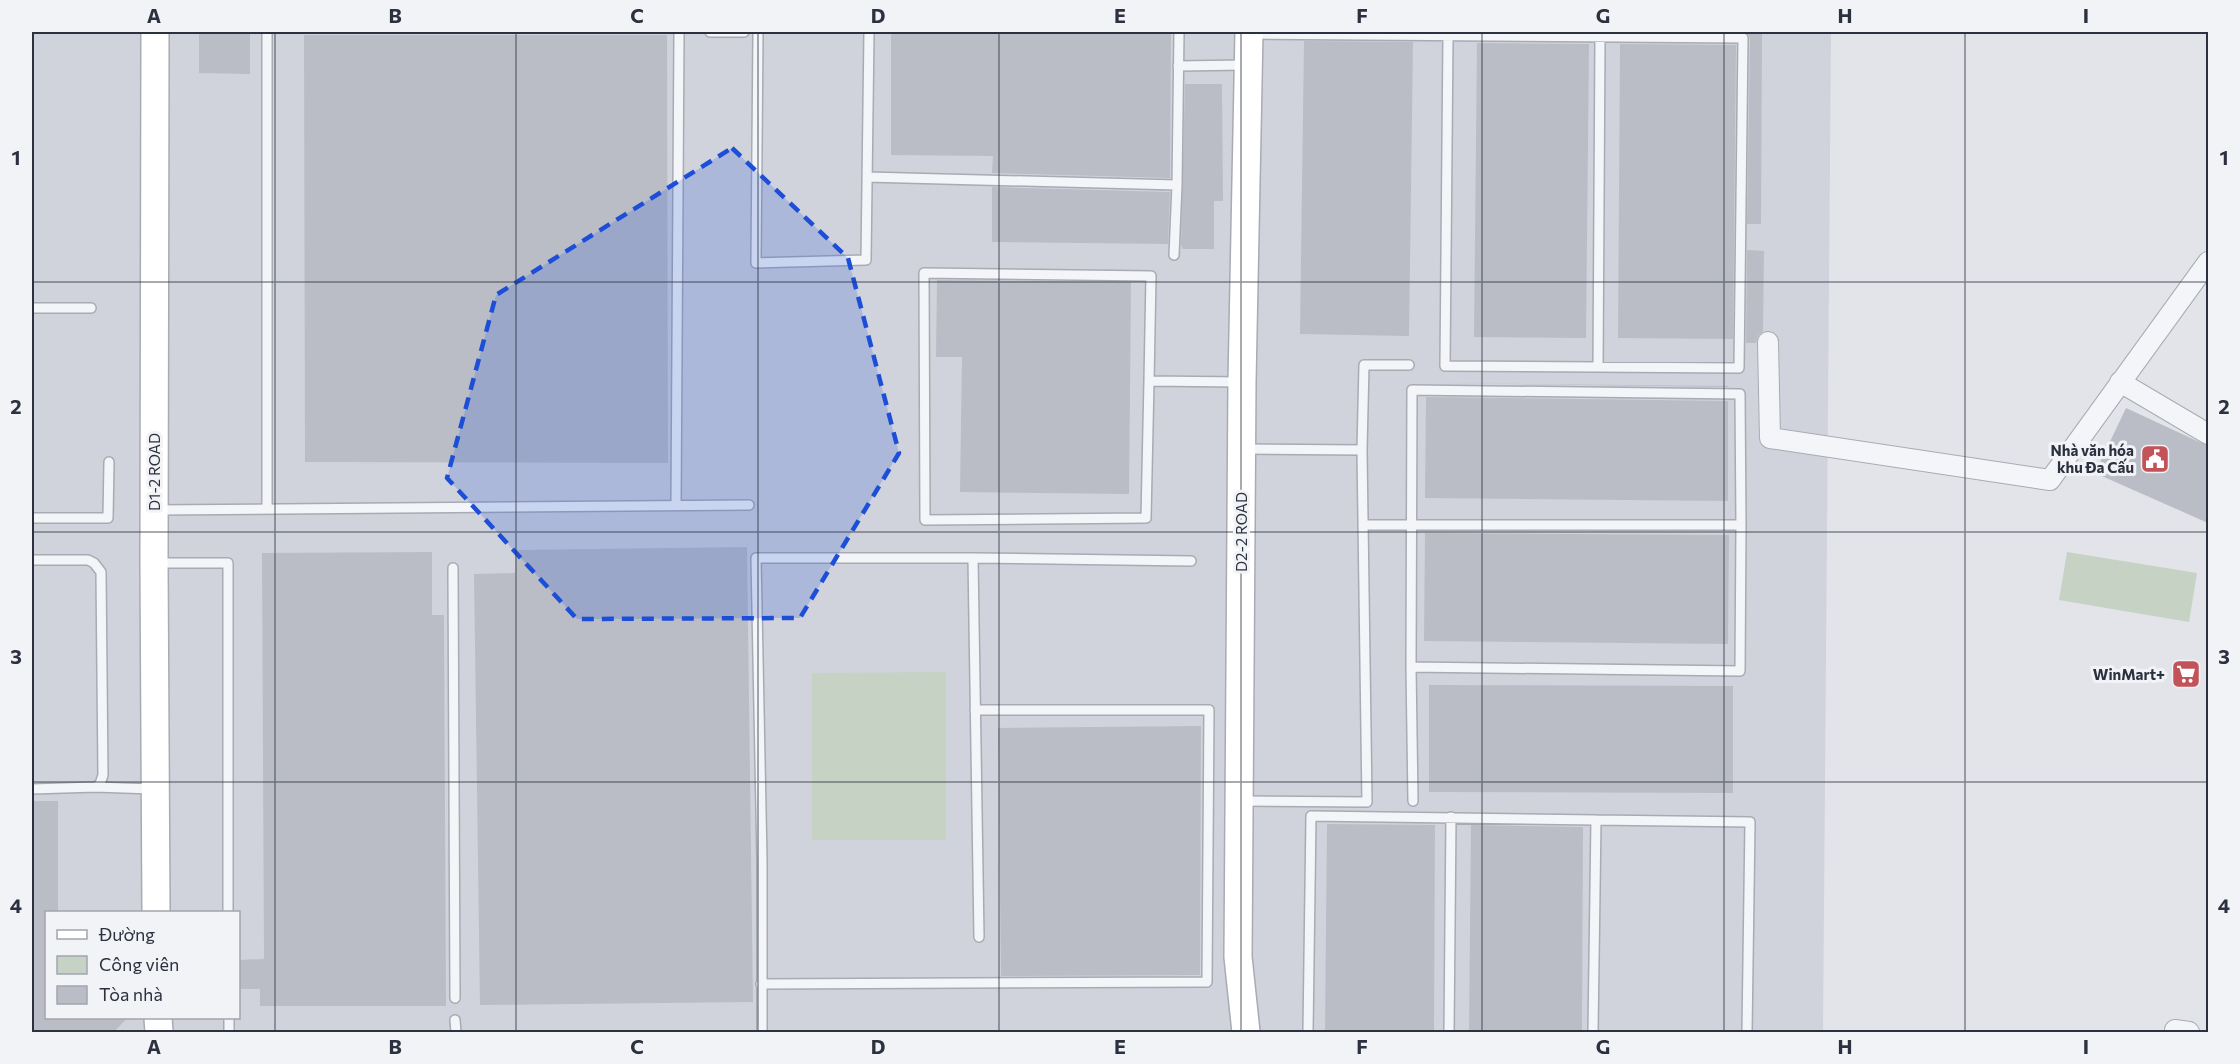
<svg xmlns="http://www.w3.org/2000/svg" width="2240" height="1064" font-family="Commissioner,sans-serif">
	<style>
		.built { fill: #d0d3db; fill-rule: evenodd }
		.green { fill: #c6d2c4 }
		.building { fill: #babdc5 }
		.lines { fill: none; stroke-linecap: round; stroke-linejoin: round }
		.lane-casing { stroke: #a8abb3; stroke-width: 12 }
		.street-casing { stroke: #a8abb3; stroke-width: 22 }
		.secondary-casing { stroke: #a8abb3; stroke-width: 30 }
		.lane { stroke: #f4f5f8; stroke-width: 9 }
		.street { stroke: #f4f5f8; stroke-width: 20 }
		.secondary { stroke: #fff; stroke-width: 27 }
		.marked { fill: #1d4ed8; fill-opacity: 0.2; stroke: #1d4ed8; stroke-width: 4.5; stroke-dasharray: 12 8; stroke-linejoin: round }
		.grid { fill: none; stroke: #2c313f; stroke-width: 1.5; stroke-opacity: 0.55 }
		.labels { text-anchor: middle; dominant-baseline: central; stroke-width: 6; stroke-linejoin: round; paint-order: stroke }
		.poi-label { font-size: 15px; font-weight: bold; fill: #2c313f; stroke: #f2f3f7; text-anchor: end }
		.street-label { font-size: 15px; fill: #2c313f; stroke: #f2f3f7 }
		.neatline { fill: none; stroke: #2c313f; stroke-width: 2 }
		.grid-label { font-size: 20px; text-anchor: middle; font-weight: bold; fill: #2c313f }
	</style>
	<rect width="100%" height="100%" fill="#e2e4e9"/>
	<path class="built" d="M32,32H1831L1823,1032H32ZM46,912H238V1018H46Z"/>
	<path class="green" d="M2067,552L2197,573L2189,622L2059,600Z
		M946,672V840H812V673Z"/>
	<path class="building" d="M199,32H250V74L199,73Z
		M891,32H1171L1170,178L992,173L993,156L891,155Z
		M1748,34H1762L1761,224H1747L1750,38Z
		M304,35H667L668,463L305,462Z
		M1304,41L1413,42L1409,336L1300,334Z
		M1477,43L1589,44L1586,338L1474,337Z
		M1620,44L1736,45L1733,339L1618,338Z
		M1185,84H1222L1223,201H1214V249H1183L1181,245Z
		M992,187L1170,192L1168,244L992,242Z
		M1747,250L1764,251L1763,331L1758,336L1756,343H1746Z
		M937,280L1131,282L1129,494L960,492L962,357H936Z
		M1426,383L1728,386V387Z
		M1426,397L1728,401V501L1425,498Z
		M2126,408L2208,446V523L2095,473Z
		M1425,533L1729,535L1728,644L1424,641Z
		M747,547L753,1002L480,1005L474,574L515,573V550Z
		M432,552V615H444L446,1006H260V989H239V960L264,959L262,553Z
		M1429,685L1733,686V793L1429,792Z
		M1201,726L1200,975L1001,976L998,728Z
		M32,801H58V912H46V1017H128L114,1032H32Z
		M1327,824L1435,825L1434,1032H1325Z
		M1471,825L1583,827L1582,1032H1469Z"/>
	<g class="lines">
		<g class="lane-casing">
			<path id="lane" d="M710,32H744
				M758,32L756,263L866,260L869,32
				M1251,34L1743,38L1739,368L1445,366L1448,36
				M1178,66L1245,65
				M867,177L1177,185
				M1174,255L1177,185L1179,32
				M32,308H91
				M1598,367L1600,37
				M1149,381L1146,518L925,520L924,273L1151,276L1149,381L1240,382
				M1362,450L1364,365H1409
				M676,505L679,32
				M267,507V32
				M156,510L749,505
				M32,518H108L109,462
				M1363,525H1741L1740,671L1411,667L1413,801
				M973,558L1191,561
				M32,560H88L94,563L101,572L103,775L100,784L95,787L32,789
				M156,563H228V912
				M453,568L455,998
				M1411,667L1412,390L1740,394L1741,525
				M95,787L153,789
				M1243,801L1367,802L1362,450L1245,449
				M1596,820L1750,822L1747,1032
				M761,984L1207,982L1209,710H975
				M229,1018V1032
				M455,1020L456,1032
				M762,1032V861L756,558H973L979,937
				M1308,1032L1311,816L1596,820L1593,1032
				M1449,1032L1451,817"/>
		</g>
		<g class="street-casing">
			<path id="street" d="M1768,342L1770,438L2050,480L2208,262
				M2120,382L2208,434
				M2175,1030L2189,1032"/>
		</g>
		<g class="secondary-casing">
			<path id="secondary" d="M155,32L154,563L156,912
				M158,1018L159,1032
				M1246,1032L1238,957L1242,382L1249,32"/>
		</g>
		<use href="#lane" class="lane"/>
		<use href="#street" class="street"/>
		<use href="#secondary" class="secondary"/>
	</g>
	<path class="marked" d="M732,148L848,258L899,453L800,618L577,619L447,478L496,295Z"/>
	<path class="grid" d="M275,32V1032M516,32V1032M758,32V1032M999,32V1032M1241,32V1032M1482,32V1032M1724,32V1032M1965,32V1032M32,282H2208M32,532H2208M32,782H2208"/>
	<defs>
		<g id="civic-square" transform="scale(1.5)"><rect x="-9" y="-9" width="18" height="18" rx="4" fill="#c25358" stroke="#f2f3f7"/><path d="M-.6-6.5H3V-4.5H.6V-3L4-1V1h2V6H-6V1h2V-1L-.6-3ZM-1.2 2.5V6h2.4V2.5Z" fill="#fff"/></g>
		<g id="supermarket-square" transform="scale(1.5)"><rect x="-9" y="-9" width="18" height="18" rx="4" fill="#c25358" stroke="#f2f3f7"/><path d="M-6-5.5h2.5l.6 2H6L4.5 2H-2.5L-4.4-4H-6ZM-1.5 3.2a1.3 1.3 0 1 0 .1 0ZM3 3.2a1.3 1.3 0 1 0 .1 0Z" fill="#fff"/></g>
	</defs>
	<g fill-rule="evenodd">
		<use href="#civic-square" x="2155" y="459"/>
		<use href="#supermarket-square" x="2186" y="674"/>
	</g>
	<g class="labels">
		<g class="poi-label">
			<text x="2134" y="450">Nhà văn hóa<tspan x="2134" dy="17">khu Đa Cấu</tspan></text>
			<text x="2165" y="674">WinMart+</text>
		</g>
		<g class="street-label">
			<text transform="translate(154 472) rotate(-90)">D1-2 ROAD</text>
			<text transform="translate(1241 532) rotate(-90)">D2-2 ROAD</text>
		</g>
	</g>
	<rect width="2240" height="1064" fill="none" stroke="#f2f3f7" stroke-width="66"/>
	<rect x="45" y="911" width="195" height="108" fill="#f2f3f7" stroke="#a3a5ad" stroke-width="1.5"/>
	<rect x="57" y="930" width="30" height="9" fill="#ffffff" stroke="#a3a5ad" stroke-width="1.5"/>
	<text x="99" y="941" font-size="18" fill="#2c313f">Đường</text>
	<rect x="57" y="956" width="30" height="18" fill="#c6d2c4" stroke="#a3a5ad" stroke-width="1.5"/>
	<text x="99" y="971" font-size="18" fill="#2c313f">Công viên</text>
	<rect x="57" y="986" width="30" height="18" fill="#babdc5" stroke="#a3a5ad" stroke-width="1.5"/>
	<text x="99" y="1001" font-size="18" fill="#2c313f">Tòa nhà</text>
	<rect x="33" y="33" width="2174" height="998" class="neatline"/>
	<g class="grid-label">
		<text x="154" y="23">A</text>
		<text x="395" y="23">B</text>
		<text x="637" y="23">C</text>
		<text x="878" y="23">D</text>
		<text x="1120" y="23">E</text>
		<text x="1362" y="23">F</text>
		<text x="1603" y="23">G</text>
		<text x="1845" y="23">H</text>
		<text x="2086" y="23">I</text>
		<text x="16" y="165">1</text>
		<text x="2224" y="165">1</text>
		<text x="16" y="414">2</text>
		<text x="2224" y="414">2</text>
		<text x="16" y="664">3</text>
		<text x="2224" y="664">3</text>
		<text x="16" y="913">4</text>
		<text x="2224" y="913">4</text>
		<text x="154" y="1054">A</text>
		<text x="395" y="1054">B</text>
		<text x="637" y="1054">C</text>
		<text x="878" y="1054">D</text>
		<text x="1120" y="1054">E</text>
		<text x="1362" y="1054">F</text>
		<text x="1603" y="1054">G</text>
		<text x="1845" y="1054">H</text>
		<text x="2086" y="1054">I</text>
	</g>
</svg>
